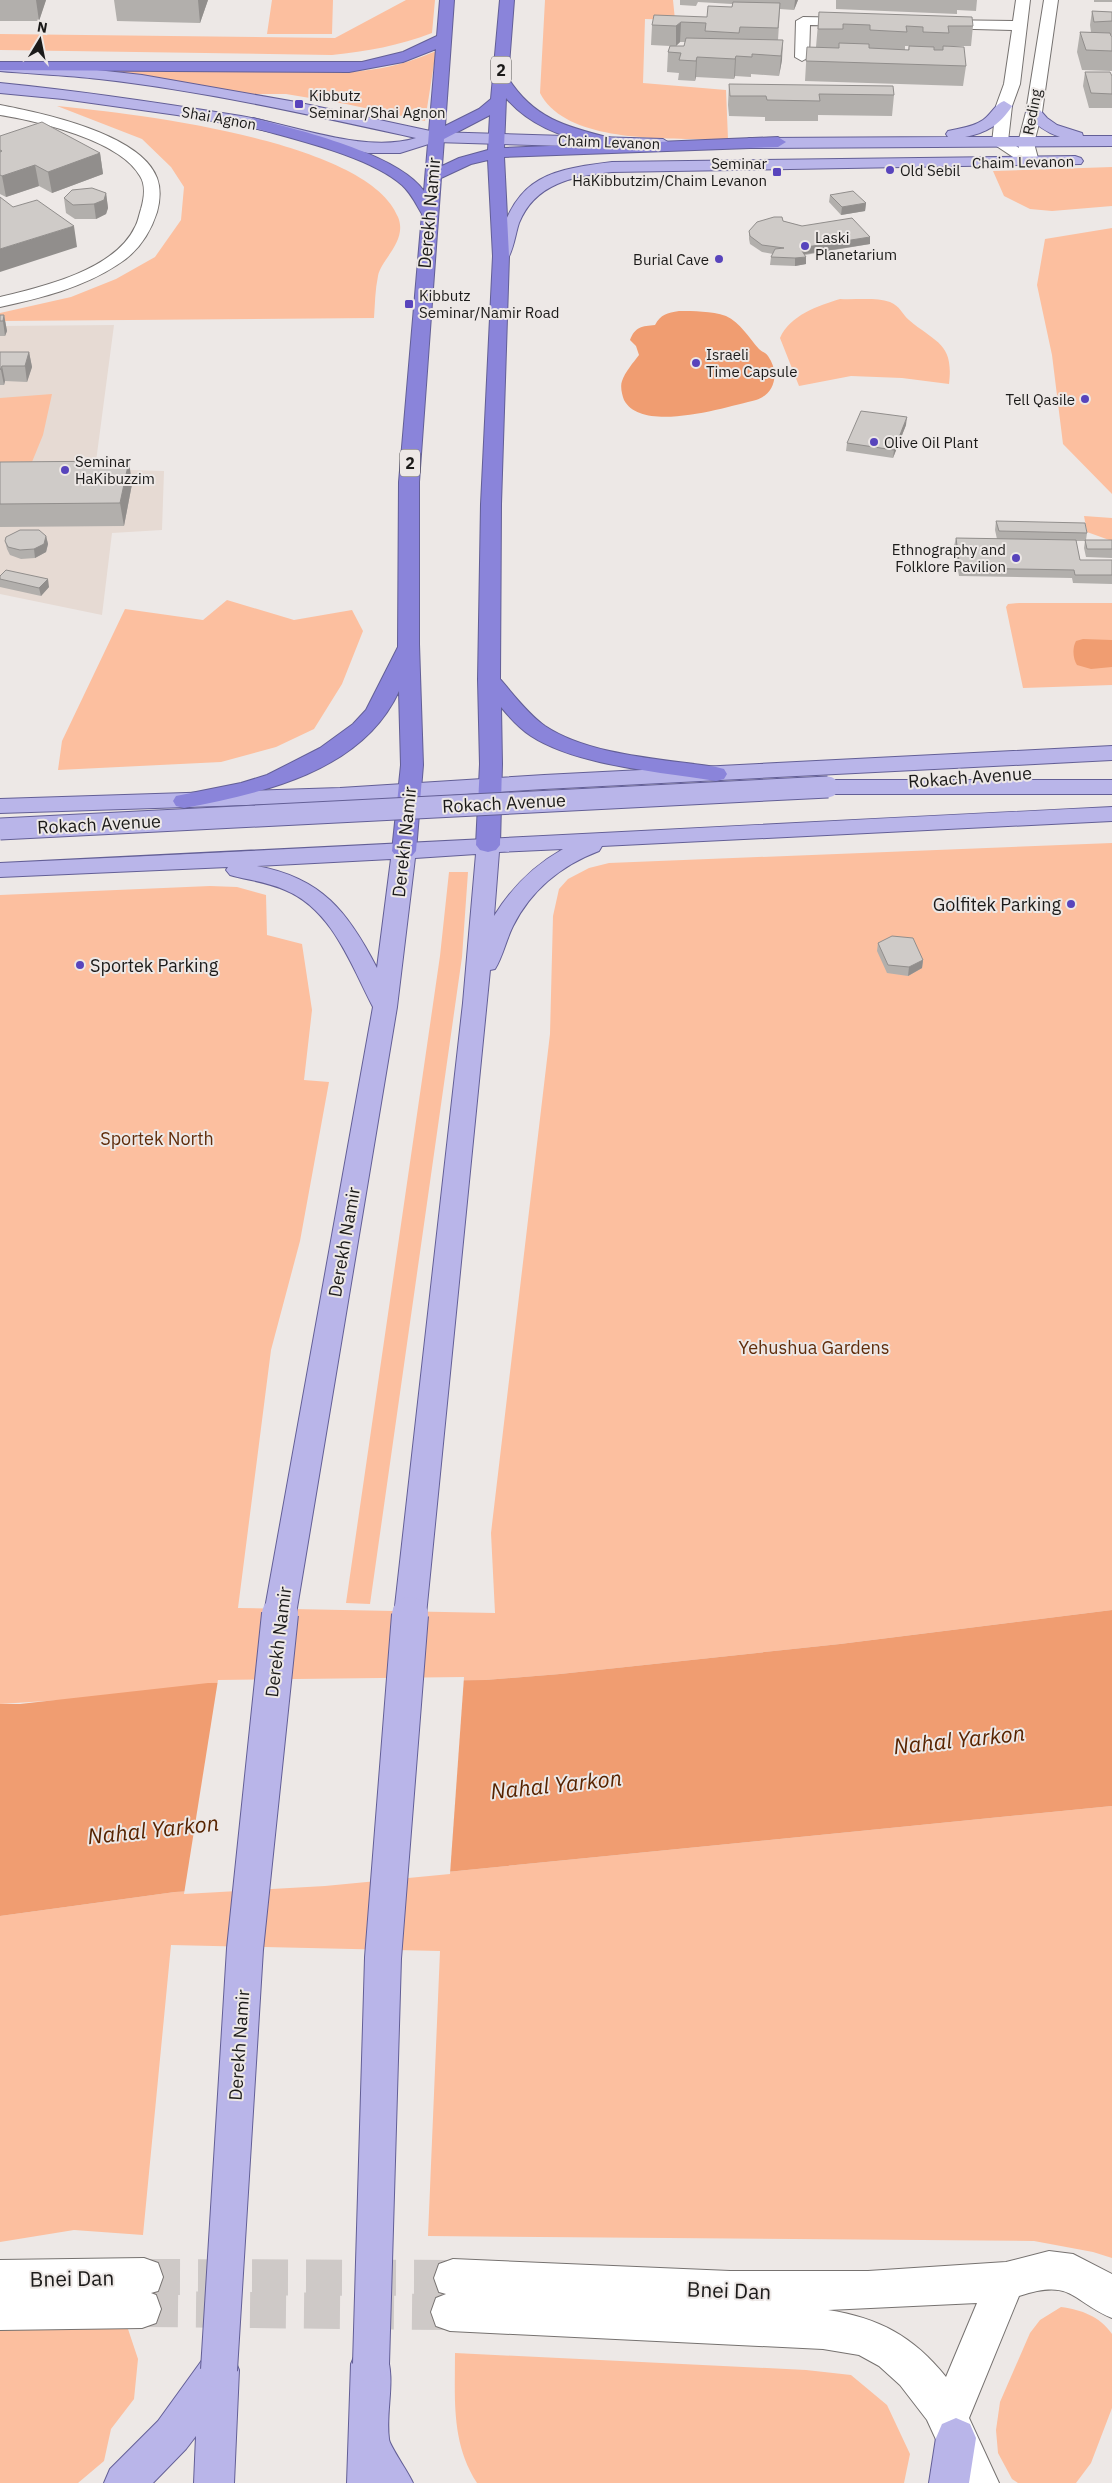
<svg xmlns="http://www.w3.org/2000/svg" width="1112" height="2483" font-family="'IBM Plex Sans',sans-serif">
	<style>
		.built { fill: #e6dad3 }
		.green { fill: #fcbf9f }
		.water { fill: #f09d71 }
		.pier { fill: #ede8e6 }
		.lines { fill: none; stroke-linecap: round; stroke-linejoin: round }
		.minor-tunnel { stroke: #cec9c7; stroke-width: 36; stroke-dasharray: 36 18; stroke-linecap: butt }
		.minor-casing { stroke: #767270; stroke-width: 2 }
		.major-casing { stroke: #635f96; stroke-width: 2 }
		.highway-casing { stroke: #635f96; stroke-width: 2 }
		.minor { fill: #fff; fill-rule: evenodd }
		.major { fill: #b9b5e9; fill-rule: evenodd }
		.highway { fill: #8a84da; fill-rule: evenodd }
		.major-bridge-far1-casing { stroke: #635f96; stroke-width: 23; stroke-linecap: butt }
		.major-bridge-casing { stroke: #635f96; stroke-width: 38; stroke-linecap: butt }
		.major-bridge-far1 { stroke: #b9b5e9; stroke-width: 21 }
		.major-bridge { stroke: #b9b5e9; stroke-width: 36 }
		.wall { fill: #b2afac; fill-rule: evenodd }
		.shaded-wall { fill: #918e8c }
		.building { fill: #cfcbc8; stroke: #918e8c }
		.poi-dot { fill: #5844bc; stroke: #ede8e6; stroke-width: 2 }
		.labels { text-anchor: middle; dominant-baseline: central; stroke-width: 4; stroke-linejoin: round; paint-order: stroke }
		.far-poi-label { font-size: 15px; fill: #1b1a19; stroke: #ede8e6; text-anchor: start }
		.far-street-label { font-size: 15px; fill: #1b1a19; stroke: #ede8e6 }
		.shield { fill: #ede8e6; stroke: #5a5856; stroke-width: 1 }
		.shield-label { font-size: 16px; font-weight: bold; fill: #1b1a19 }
		.street-label { font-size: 18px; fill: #1b1a19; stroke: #ede8e6 }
		.poi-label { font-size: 18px; fill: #1b1a19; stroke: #ede8e6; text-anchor: end }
		.park-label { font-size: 18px; fill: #602c0a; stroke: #ede8e6 }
		.near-street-label { font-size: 21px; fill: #1b1a19; stroke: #ede8e6 }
		.near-water-label { font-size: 22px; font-style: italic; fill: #562300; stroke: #ede8e6 }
	</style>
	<rect width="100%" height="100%" fill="#ede8e6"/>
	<path class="built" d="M114,325L95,469L164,471L162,530L112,533L102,615L0,594V326Z"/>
	<path class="green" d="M272,0H333L332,34H267Z
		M406,0H435L432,33C399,46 367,51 332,55L0,50V34L335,38Z
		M545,0H673L675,20L645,19L643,83L726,90L728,139C677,138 567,146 540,93Z
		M436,51L425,121L346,104L286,94H249L85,69L351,72C384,69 406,64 436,51Z
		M57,106C131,113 368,140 398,217C408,241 381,259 378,276C375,290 375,304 374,318L0,321V313L71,297L116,279L155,257L181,220L184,187L171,167L142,139Z
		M1112,167V206L1052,211L1030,209L1004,196L993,171Z
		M1112,228V494L1063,444L1052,355L1037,285L1045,239Z
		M840,299C855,300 876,297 890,302C900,306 902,314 909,320C936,343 954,343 949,384L902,378L851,376L799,386L780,338C790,315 818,306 840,299Z
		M52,394L43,435L32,462L0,465V398Z
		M1084,516L1112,518V541L1087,532Z
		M227,600L294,620L352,610L363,631L342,684L314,729L276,747L221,762L58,770L62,741L125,609L203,620Z
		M1019,603H1112V685L1023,688L1006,607L1008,604Z
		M1112,843V1610L840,1644L560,1674L485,1680L354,1681L0,1704V895L210,886L237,887L266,895L267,935L302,944L312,1010L304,1080L329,1082L300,1241L271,1350L238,1608L495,1613L491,1533L550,1034L553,916L559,889L568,879L589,868L609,863Z
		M449,872H468L462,957L370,1604L346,1603L440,956Z
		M1112,1806V2258L1093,2252L1034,2241L428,2236L440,1951L171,1945L143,2235L74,2230L0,2242V1916L175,1892L325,1884Z
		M1061,2307C1082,2310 1099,2316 1112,2334V2408L1091,2463L1076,2483H1018L1012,2479L998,2453L996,2430L1000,2402L1030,2333L1040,2320Z
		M0,2323H126L138,2359L134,2399L111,2429L104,2461L78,2483H0Z
		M455,2353L806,2370L851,2375L887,2405L910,2454L904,2483H477C451,2443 455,2399 455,2353Z"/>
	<path class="water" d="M679,311C694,311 711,311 726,316C740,322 749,338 759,349C762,352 766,353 768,356C780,373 775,394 756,400C726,407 642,434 624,400C622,395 620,386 622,381C625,372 633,363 639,355L636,346L630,340C635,327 642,326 655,325C661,314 667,313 679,311Z
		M1083,639L1112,640V667L1091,669L1077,665C1073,659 1072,648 1076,641Z
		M1112,1610V1806L325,1884L175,1892L0,1916V1704H20L208,1683L485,1680L560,1674L840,1644Z"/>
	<path class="pier" d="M464,1677L450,1874L325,1886L184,1894L218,1680Z"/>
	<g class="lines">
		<path class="minor-tunnel" d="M144,2277L453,2278
			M142,2309L450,2312"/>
		<g class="minor-casing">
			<path id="minor" d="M1016,0H1030L1020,84L1012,106L1008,141L1019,148L1018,143L1026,112L1044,0H1058L1042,112L1034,143L1039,162L1031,167L1025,165L992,143L996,106L1004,84L1012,30L937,28L930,24L937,20L1013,21Z
				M803,17L854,18L861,22L854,26L810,25L809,57L802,61L795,57L796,21Z
				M0,105C42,113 141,134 157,178C161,189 160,201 157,212C150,234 137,253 117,265C82,288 41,298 0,307V297C42,287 115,270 135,227C138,222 139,215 141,209C144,199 146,185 140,176C120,140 37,121 0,115Z
				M1049,2251L1073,2254L1112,2274V2318C1071,2301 1073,2278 1019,2296L969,2418L999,2483H956L927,2420L900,2385L879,2366L859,2355L823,2349L450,2331L436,2326L431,2312L436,2298L446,2294L439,2292L434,2278L439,2264L453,2259L730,2271H868L1006,2262ZM977,2303L946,2377C913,2336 879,2318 828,2310Z
				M144,2258L158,2263L163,2277L158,2291L151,2293L156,2295L161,2309L156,2323L142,2328L0,2330V2260Z"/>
		</g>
		<g class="major-casing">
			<path id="major" d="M0,63L97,70L142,75L296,102L435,132L663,139L671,144L663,149L435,142L400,153H368L253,128L177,115L63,99L0,93V83C81,91 161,103 241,116C294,125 365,154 416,138C311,115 205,91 99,79C66,75 33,74 0,71Z
				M1004,101L1012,106C1000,125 986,133 965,137H1060C1045,132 1035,125 1026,112L1034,107L1039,109L1047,118L1057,125L1082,133L1083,136H1112V146L749,148L741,143L749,138L948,137L946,134L948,131C961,128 973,127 983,120C991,115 995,104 1004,101Z
				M1075,156L1081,158L1083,161L1081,164L612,172C574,176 535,183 519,223C515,235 514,249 507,260H495L493,256C515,182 536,171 612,162Z
				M1112,746V760L544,789L340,802L0,813V799L340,788L544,775Z
				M828,780H1112V794H828L820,792L817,787L820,782Z
				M1112,807V821L602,846L599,851C562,865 531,890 513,926C506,940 503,956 495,969L490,970L426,1615L421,1624L410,1628L399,1624L394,1615L463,1003L476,854L415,858L397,1007L296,1614L291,1623L280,1627L269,1623L264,1614L373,1007C351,965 332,909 285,890C267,882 248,880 230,875L226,870L228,867L0,877V863C371,846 741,825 1112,807ZM563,849C533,866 512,887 494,916L499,852ZM391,859L377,968C348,912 322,878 257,866Z
				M371,2344L385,2350C397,2379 385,2409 389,2439C389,2445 409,2473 413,2483H347L351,2364L357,2350Z
				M219,2350L233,2356L239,2370L234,2483H194L196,2436L186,2449L153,2483H104L110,2469L158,2421L205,2356Z
				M956,2418L970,2424L976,2438L969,2483H929L936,2438L942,2424Z"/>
		</g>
		<g class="highway-casing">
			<path id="highway" d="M440,0H454L445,126L479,109L491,99L500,0H514L508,78C533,118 566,127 611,138L613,141L611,144L778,137L786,142L778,147L504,157L509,256L501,504L500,679C514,695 527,713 545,726C590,756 664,759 716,767L724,769L727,774L724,779L716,781C662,772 577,766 531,736C519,728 510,718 501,707L502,764L500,845L496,850L488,852L480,850L476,845L480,764L478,680L481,504L493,256L488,160L471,164L441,178L419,482V644L423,765L416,851L412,856L404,858L396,856L392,851L401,765L399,691C362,772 262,793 184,808L176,806L173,801L176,796L241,783L267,775L320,748L353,724L366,710L398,647L399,482L422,214C416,204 411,193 402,185C368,155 292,139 248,126L245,123L253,118C298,130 397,153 424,191L436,49L403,62L349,72L0,70V62H362L403,52L437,36ZM506,98C529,125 563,138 597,144L504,148ZM490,115L488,150L459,158L442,166L444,139Z"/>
		</g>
		<use href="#minor" class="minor"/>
		<use href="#major" class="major"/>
		<use href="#highway" class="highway"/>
		<g class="major-bridge-far1-casing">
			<path id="major-bridge-far1" d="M0,829L828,787"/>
		</g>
		<g class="major-bridge-casing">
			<path id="major-bridge" d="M371,2364L383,1958L410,1615
				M219,2370L245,1949L280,1614"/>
		</g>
		<use href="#major-bridge-far1" class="major-bridge-far1"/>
		<use href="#major-bridge" class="major-bridge"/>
	</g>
	<path class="wall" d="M0,0H46L39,21H0Z
		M114,0H208L200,23L117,21Z
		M680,0H798L794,10L780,9L778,40L782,60L779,76L751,74V77L735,76L734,79L696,77L695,81L678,80L679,73L667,72L668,52L670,46L651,45L652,25L707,17L732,7V4L698,2L696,6L680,5ZM680,42H685L684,46H676Z
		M836,0H977L976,11L957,10V14L836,9Z
		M1094,0H1112V2H1094Z
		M1092,11L1112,12V35H1110L1111,36H1112V71L1082,70L1077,52L1080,32H1091L1090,25Z
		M819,12L973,26L971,46H947V47L966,66L963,86L805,81L807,47H816ZM905,46H909L908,50H905Z
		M1085,72L1112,76V108H1089L1083,86Z
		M729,84L894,95L892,116L818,115V121H765V117L729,116L728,105Z
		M0,136L100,153L103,174L52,193L39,186L6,197L0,194Z
		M106,193L108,208L106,214L96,219H75L66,213L64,198Z
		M830,195L866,203L865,211L841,215L829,202Z
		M783,221L802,226L870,237V244L805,255L806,264L795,266L770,265L771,257L773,254L762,252L750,244L749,239V231Z
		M0,315H4L7,331L5,336H0Z
		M0,352H29L32,367L27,382L5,381L4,385H0Z
		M906,425L893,458L846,451L847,443Z
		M0,462L132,484L124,526L0,527Z
		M996,521L1087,533L1086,540H1112V558L1086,557L1084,548L1085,541H1076L1080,560H1112V584L1073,583L1072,578L959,576L954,546L956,538L997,539L995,530Z
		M46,536L48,544L46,552L35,558L21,559L10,555L7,549L5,541Z
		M0,576L49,587L41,596L0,587Z
		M878,943L923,960L922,968L908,976L887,973L877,951Z"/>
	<path class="shaded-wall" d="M36,0H46L39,21Z
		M198,0H208L200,23Z
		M795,0H798L794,10Z
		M681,22L680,42L676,46V26Z
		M783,40L782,60L779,76L781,56Z
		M736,56L735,76L734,79L735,59Z
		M697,57L696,77L695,81L696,61Z
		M100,153L103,174L52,193L48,172Z
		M35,165L39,186L6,197L2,176Z
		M106,193L108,208L106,214L96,219L94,204Z
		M866,203L865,211L841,215L842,207Z
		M74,226L77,247L0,272V249Z
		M870,237V244L799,255L800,248Z
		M806,257V264L795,266V258Z
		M4,315L7,331L5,336L3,321Z
		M29,352L32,367L27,382L25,366Z
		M2,366L5,381L4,385L1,370Z
		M907,417L906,425L893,458L894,450Z
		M129,461L132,484L124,526L120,503Z
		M46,536L48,544L46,552L35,558L34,549Z
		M48,579L49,587L41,596L39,588Z
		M923,960L922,968L908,976L909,967Z"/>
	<path class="building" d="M733,2L780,3L778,28L740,27L739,33L705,31L706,23L681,22L676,26L652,25L654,15L707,17L708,6L732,7Z
		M1092,11L1112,12V21L1094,22Z
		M819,12L972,17L973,26H948L949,33L923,32V27L906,26L907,32L870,30V25L843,24V29H818Z
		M1080,32L1110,33L1111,36H1112V51L1086,50Z
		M686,38L783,40L781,56L752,54V57L736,56L735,59L697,57L696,61L679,60L681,53L668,52L670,46H684Z
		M839,43L869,44V48L909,50V46L934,47V50H943V46L964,47L966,66L806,61L807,47L839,48Z
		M1085,72H1110L1112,76V94L1091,93Z
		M729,84L893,86L894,95L819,94L820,101L767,100L766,96H730Z
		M42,122L100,153L48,172L35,165L2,176L0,175V152L2,151L0,150V136Z
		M92,188L106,193L104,200L94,204L73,205L64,198L72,190Z
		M853,191L866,203L842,207L830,195Z
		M0,197L13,207L37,200L74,226L0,249Z
		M774,217H782L783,221L802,226L852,218L870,237L800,248L806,257L795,258L771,257L775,249L784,248L762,245L750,236L749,231L757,222Z
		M0,315H4L3,321H0Z
		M0,352H29L25,366H2L0,370Z
		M861,411L907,417L894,450L847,443Z
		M129,461L120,503L0,504V462Z
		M996,521L1085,523L1087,533L999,531Z
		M20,530H39L46,536L44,544L34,549L20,550L8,547L5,541L6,537Z
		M956,538L1076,540L1080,560H1112V575H1075L1074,570L960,568Z
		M1085,540H1112V549H1087Z
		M6,570L48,579L39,588L0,579V576Z
		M892,936L913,938L923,960L909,967L888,965L878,943Z"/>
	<g class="poi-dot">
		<rect x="294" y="99" width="10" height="10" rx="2.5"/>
		<circle cx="890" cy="170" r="5"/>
		<rect x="772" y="167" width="10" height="10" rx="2.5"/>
		<circle cx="805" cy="246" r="5"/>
		<circle cx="719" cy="259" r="5"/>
		<rect x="404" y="299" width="10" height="10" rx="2.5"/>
		<circle cx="696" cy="363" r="5"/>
		<circle cx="1085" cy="399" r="5"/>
		<circle cx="874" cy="442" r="5"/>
		<circle cx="65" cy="470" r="5"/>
		<circle cx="1016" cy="558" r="5"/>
		<circle cx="1071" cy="904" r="5"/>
		<circle cx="80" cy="965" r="5"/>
	</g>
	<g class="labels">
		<g class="far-poi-label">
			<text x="309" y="95">Kibbutz<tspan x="309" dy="17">Seminar/Shai Agnon</tspan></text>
			<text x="767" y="163" text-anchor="end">Seminar<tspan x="767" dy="17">HaKibbutzim/Chaim Levanon</tspan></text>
			<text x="900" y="170">Old Sebil</text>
			<text x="815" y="237">Laski<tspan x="815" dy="17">Planetarium</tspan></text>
			<text x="709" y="259" text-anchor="end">Burial Cave</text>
			<text x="419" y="295">Kibbutz<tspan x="419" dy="17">Seminar/Namir Road</tspan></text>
			<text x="706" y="354">Israeli<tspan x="706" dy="17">Time Capsule</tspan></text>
			<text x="1075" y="399" text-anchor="end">Tell Qasile</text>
			<text x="884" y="442">Olive Oil Plant</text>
			<text x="75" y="461">Seminar<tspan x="75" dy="17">HaKibuzzim</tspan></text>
			<text x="1006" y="549" text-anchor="end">Ethnography and<tspan x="1006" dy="17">Folklore Pavilion</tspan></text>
		</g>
		<g class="far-street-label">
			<text transform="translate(1032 112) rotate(-79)">Reding</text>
			<text transform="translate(219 118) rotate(10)">Shai Agnon</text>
			<text transform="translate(609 142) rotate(2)">Chaim Levanon</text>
			<text transform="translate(1023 162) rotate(-1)">Chaim Levanon</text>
		</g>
		<g class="shield">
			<rect x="491" y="56.5" width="20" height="27" rx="4"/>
			<rect x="400" y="449.5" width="20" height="27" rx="4"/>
		</g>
		<g class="shield-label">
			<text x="501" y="70">2</text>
			<text x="410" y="463">2</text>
		</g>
		<g class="street-label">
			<text transform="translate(429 213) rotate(-85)">Derekh Namir</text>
			<text transform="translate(970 777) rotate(-4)">Rokach Avenue</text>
			<text transform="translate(504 803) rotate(-3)">Rokach Avenue</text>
			<text transform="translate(99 824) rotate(-3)">Rokach Avenue</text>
			<text transform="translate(404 842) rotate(-84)">Derekh Namir</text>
			<text transform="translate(344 1242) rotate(-80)">Derekh Namir</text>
			<text transform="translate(278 1642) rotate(-83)">Derekh Namir</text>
			<text transform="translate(239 2045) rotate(-86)">Derekh Namir</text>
		</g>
		<g class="poi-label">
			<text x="1061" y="904">Golfitek Parking</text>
			<text x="90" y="965" text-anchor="start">Sportek Parking</text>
		</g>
		<g class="park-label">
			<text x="157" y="1138">Sportek North</text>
			<text x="814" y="1347">Yehushua Gardens</text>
		</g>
		<g class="near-street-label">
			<text transform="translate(72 2278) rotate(-1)">Bnei Dan</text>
			<text transform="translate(729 2290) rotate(2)">Bnei Dan</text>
		</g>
		<g class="near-water-label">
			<text transform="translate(959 1739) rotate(-6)">Nahal Yarkon</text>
			<text transform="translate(556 1784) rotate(-6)">Nahal Yarkon</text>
			<text transform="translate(153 1829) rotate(-6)">Nahal Yarkon</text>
		</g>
	</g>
	<g transform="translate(40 40) rotate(10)" stroke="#ede8e6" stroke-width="4" paint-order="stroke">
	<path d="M0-4L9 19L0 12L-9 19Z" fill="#1b1a19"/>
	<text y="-8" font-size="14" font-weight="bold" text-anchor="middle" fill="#1b1a19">N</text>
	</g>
</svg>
